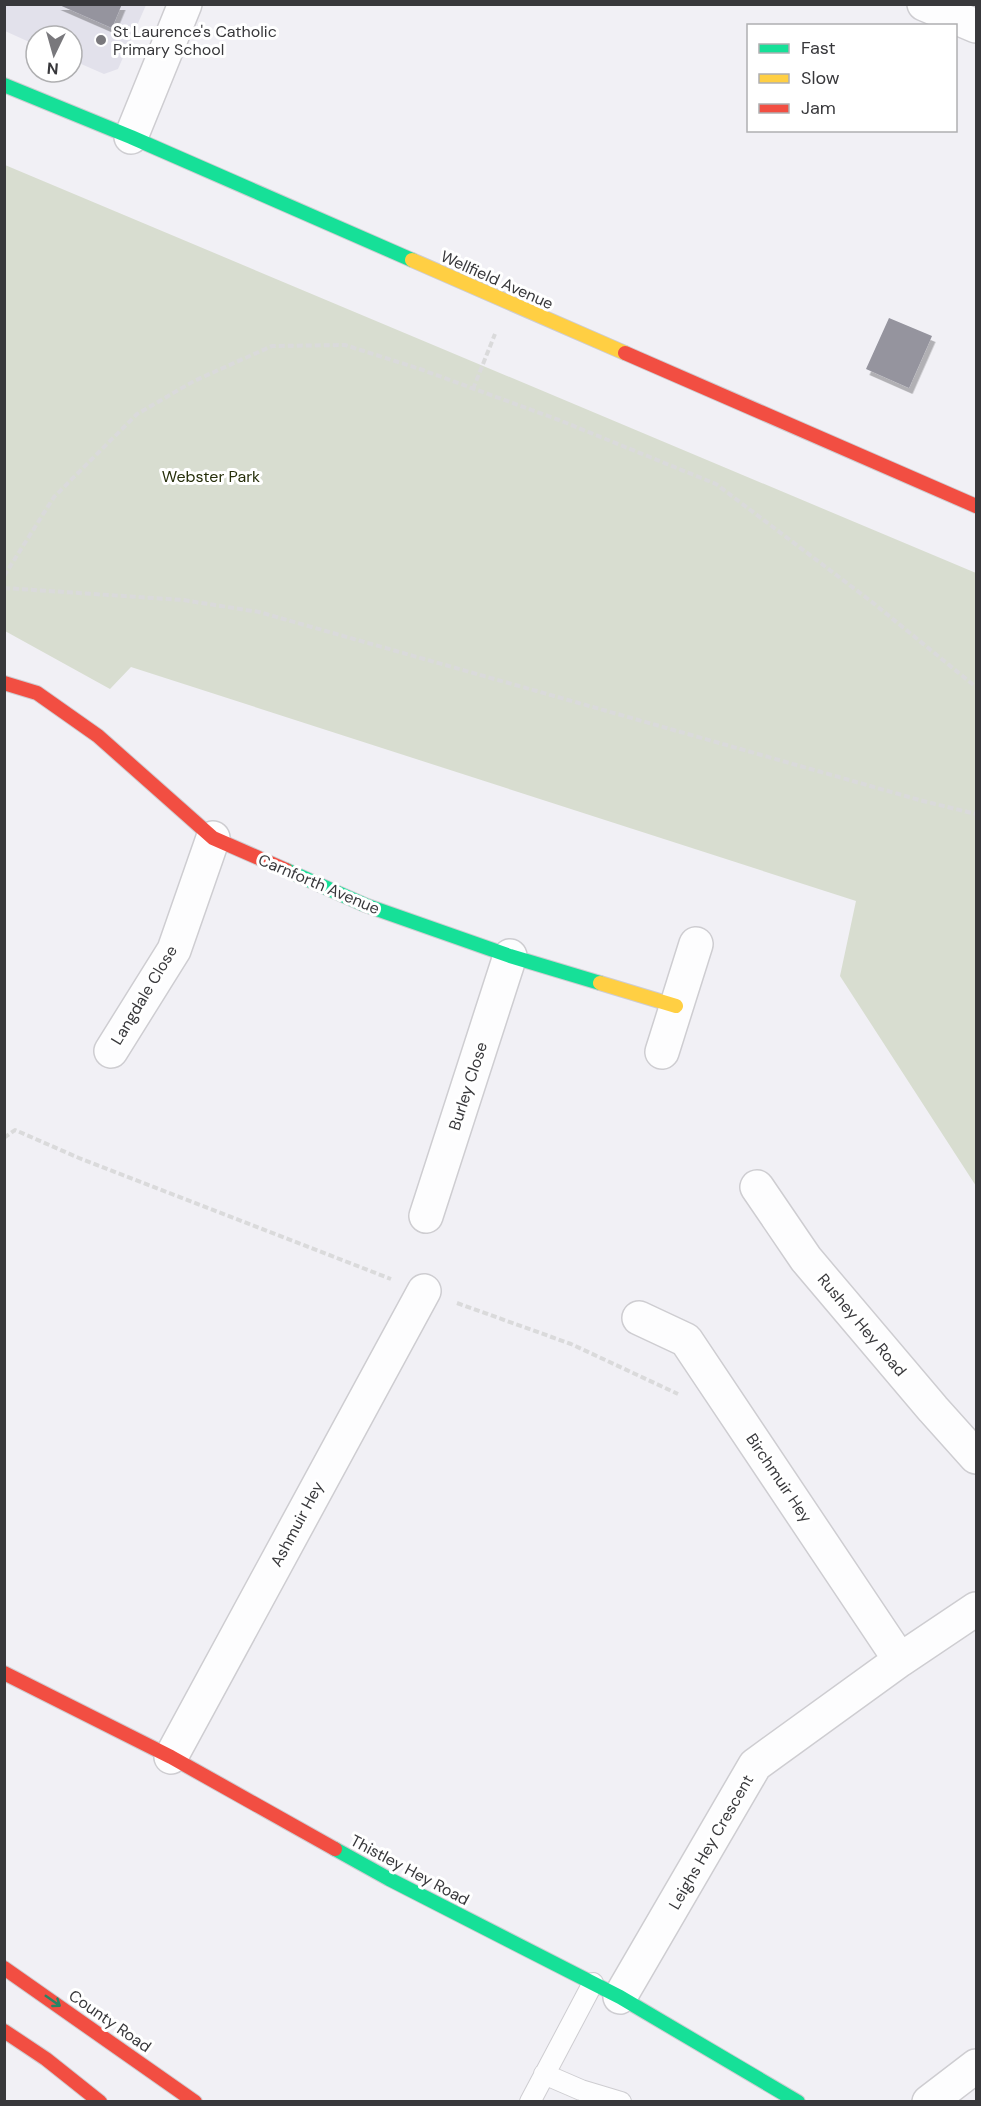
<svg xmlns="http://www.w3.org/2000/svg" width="981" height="2106" font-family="'DM Sans',sans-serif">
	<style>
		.built { fill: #e2e1eb }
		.green { fill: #d8ddd0 }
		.building { fill: #95949e; filter: url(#shadow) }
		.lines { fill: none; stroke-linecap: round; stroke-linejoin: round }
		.lane-casing { stroke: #cecdd1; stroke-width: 22 }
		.street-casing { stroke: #cecdd1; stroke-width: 36 }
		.fast-casing { stroke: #cecdd1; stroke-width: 16 }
		.slow-casing { stroke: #cecdd1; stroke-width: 16 }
		.jam-casing { stroke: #cecdd1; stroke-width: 16 }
		.path { stroke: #dadadb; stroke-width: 4; stroke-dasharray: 6 3; stroke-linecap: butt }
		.lane { stroke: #fdfdfe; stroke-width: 20 }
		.street { stroke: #fdfdfe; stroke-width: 33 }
		.fast { stroke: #16e098; stroke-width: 14 }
		.slow { stroke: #ffcf43; stroke-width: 14 }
		.jam { stroke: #f24e42; stroke-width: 14 }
		.oneway { stroke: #298465 }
		.poi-dot { fill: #79787c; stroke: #fff; stroke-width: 2 }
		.labels { text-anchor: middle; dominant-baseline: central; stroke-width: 6; stroke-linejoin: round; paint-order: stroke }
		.poi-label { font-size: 16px; fill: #38383b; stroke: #fff; text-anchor: start }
		.street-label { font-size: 16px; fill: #38383b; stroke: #fff }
		.park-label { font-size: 16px; fill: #262f0a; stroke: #fff }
	</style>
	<defs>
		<filter id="shadow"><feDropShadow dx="3.5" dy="6" stdDeviation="0" flood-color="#0004"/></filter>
	</defs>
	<rect width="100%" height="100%" fill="#f1f0f5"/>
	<path class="built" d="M5,5H146L118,69L104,74L72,60V36H36V45L5,31Z"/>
	<path class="green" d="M5,165L976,573V1186L840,976L856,901L131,667L110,689L5,631Z"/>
	<path class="building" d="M57,4H122L112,28Z
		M889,318L932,336L909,388L866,369Z"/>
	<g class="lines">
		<g class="lane-casing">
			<path id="lane" d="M544,2074L581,2090L621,2102
				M530,2102L593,1983"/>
		</g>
		<g class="street-casing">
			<path id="street" d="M924,4L976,26
				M131,137L185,4
				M111,1051L174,950L213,838
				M662,1052L696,944
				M757,1187L806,1259L933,1409L976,1457
				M426,1216L510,956
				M639,1318L686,1340L900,1660
				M171,1757L424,1291
				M620,1997L755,1765L900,1660L976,1609
				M929,2102L976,2066"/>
		</g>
		<g class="fast-casing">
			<path id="fast" d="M4,85L131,137L412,260
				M286,870L365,905L510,956L600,983
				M335,1849L389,1879L620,1997L798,2102"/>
		</g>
		<g class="slow-casing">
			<path id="slow" d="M412,260L625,353
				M600,983L676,1006"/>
		</g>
		<g class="jam-casing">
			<path id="jam" d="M625,353L976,506
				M4,683L37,693L98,736L213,838L286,870
				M4,1673L171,1757L335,1849
				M4,1968L195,2102
				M4,2031L46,2059L100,2102"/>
		</g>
		<path class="path" d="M473,389L495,334
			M4,576L54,497L137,414L194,381L272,346L345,345L420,369L559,420L716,484L872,602L976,687
			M4,588L183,600L259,612L923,801L976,814
			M4,1138L15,1130L79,1158L391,1279
			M457,1303L571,1344L678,1394"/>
		<use href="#lane" class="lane"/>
		<use href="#street" class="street"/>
		<use href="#fast" class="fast"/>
		<use href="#slow" class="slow"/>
		<use href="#jam" class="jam"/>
	</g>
	<defs><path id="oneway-shaft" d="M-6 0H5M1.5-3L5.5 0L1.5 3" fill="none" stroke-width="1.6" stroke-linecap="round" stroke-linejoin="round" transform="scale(1.5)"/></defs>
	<use class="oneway" href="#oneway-shaft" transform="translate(53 2001) rotate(35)"/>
	<circle class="poi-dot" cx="101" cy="40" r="6"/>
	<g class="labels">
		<g class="poi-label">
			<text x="113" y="31">St Laurence's Catholic<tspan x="113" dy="18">Primary School</tspan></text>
		</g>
		<g class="street-label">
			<text transform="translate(497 280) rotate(24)">Wellfield Avenue</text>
			<text transform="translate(319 884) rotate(23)">Carnforth Avenue</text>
			<text transform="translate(144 995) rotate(-59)">Langdale Close</text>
			<text transform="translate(468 1086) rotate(-72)">Burley Close</text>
			<text transform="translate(862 1325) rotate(50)">Rushey Hey Road</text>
			<text transform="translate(779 1478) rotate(56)">Birchmuir Hey</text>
			<text transform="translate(297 1524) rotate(-62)">Ashmuir Hey</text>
			<text transform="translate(711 1842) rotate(-60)">Leighs Hey Crescent</text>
			<text transform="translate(410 1870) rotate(28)">Thistley Hey Road</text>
			<text transform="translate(110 2021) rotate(35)">County Road</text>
		</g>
		<g class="park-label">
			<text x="211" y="476">Webster Park</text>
		</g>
	</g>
	<rect width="981" height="2106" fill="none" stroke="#38383b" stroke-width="12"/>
	<rect x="747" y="24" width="210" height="108" fill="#ffffff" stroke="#afafb1" stroke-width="1.5"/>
	<rect x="759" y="44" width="30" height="9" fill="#16e098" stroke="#afafb1" stroke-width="1.5"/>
	<text x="801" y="54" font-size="18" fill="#38383b">Fast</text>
	<rect x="759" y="74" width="30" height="9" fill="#ffcf43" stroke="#afafb1" stroke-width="1.5"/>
	<text x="801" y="84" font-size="18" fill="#38383b">Slow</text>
	<rect x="759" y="104" width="30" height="9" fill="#f24e42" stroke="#afafb1" stroke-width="1.5"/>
	<text x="801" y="114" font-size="18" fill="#38383b">Jam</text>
	<g transform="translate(54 54) rotate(185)"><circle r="28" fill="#ffffff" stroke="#afafb1" stroke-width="1.5"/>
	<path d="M0-4.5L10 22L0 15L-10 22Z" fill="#79787c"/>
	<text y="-9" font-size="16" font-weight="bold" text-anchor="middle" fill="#38383b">N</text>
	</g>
</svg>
